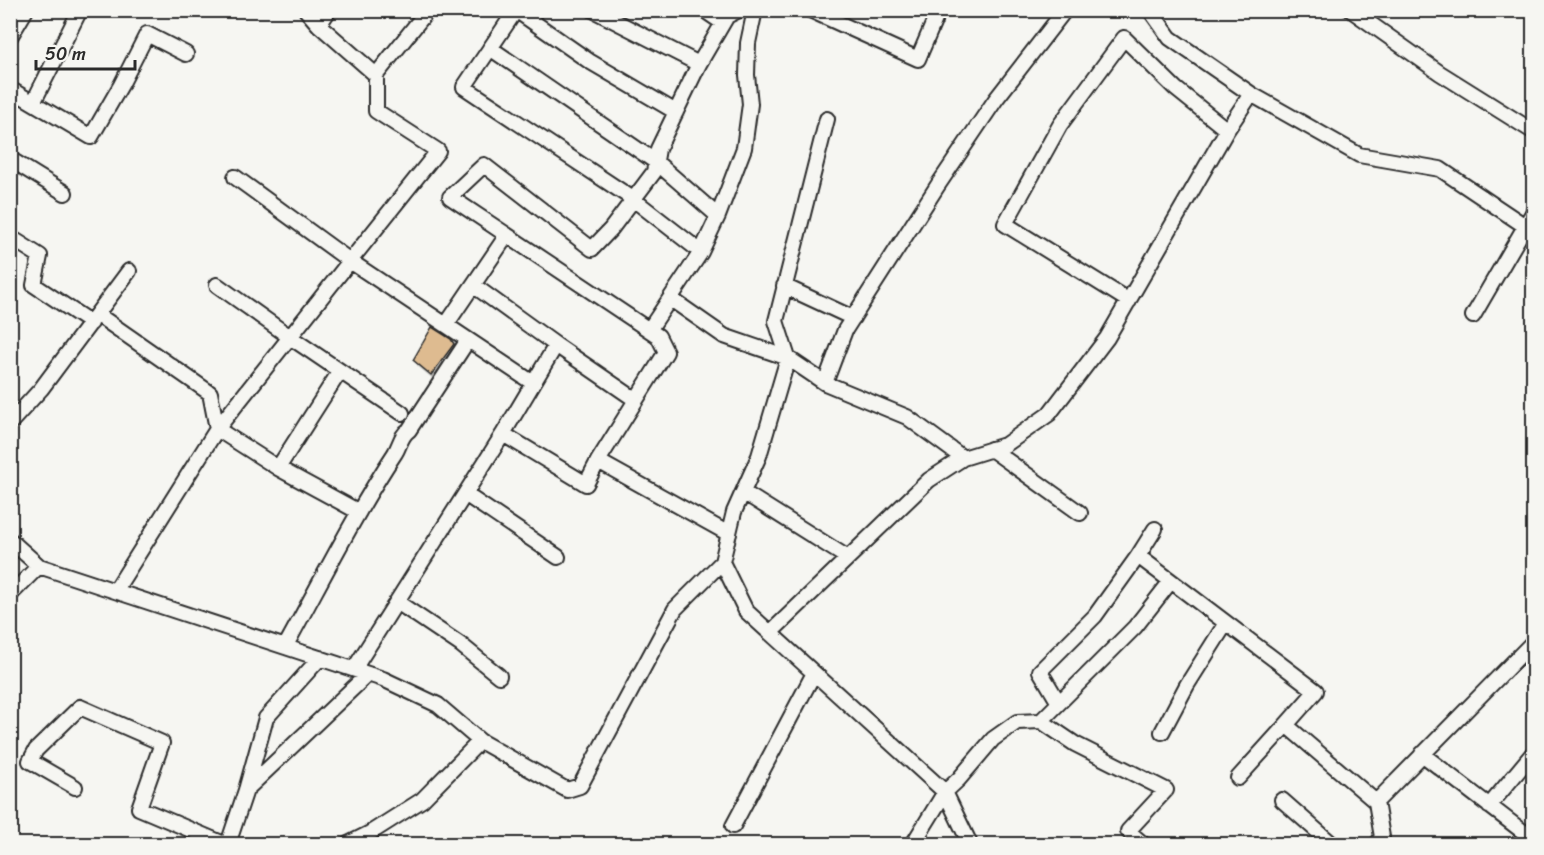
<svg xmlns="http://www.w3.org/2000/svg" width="1544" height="855" font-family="Sriracha,sans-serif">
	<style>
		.building { fill: #debb90; stroke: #2b2b2b; stroke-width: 1.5; filter: url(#shadow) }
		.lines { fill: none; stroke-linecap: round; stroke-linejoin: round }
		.minor-casing { stroke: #2b2b2b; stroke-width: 18 }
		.minor { stroke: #f6f6f2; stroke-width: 14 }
	</style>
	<defs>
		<filter id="shadow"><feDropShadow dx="5.5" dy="5.5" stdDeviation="0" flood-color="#0004"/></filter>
	</defs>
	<rect width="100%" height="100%" fill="#f6f6f2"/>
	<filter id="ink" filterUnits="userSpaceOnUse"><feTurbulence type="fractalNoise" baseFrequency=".0167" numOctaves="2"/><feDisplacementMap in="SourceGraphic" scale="12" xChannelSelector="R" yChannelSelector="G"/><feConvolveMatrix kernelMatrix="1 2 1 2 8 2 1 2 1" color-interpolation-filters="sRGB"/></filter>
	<g filter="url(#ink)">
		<path class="building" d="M432,327L451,339L454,344L431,375L413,360Z"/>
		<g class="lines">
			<g class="minor-casing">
				<path id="minor" d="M306,10L319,25L376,75
					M516,10L464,87L633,199L701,252
					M516,10L589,61L676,112
					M593,10L699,64
					M704,10L723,23
					M810,10L918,59L939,10
					M1150,10L1170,38L1251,94L1359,155L1440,169L1534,232
					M1351,10L1440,73L1534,132
					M319,25L329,10
					M10,37L26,10
					M490,48L656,162L718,216
					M10,89L91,137L121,85L147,34L186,54
					M34,101L80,10
					M827,119L776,321L788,358L759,456L734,512L722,562L746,611L945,792L970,844
					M10,159L65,193
					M235,177L350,261L438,151L376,111V75L428,10
					M10,237L40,256L34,285L91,323
					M473,285L556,345
					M784,286L853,318
					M671,299L724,336L788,358L825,383L907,417L963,458
					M1129,301L1005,224L1060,125L1124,38L1176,89L1227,130
					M98,315L210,393L217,429L278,468L340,371
					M1473,316L1534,211
					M446,325L507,235
					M649,330L701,252L718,216L744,148L750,104L747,75L748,43L755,10
					M825,383L845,330L938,185L996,99L1065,10
					M636,400L666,352L658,336L450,197L484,165L592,249L611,229L654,172L658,149L699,64L727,16L739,10
					M402,413L290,337L350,261L533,383
					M10,423L41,389L129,271
					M991,449L1080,513
					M598,461L636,400L556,345L503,434L586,484L598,461L729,534
					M278,468L359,512
					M743,492L848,558L929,480L963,458L1005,445L1049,414L1107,338L1227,130L1251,94
					M465,494L558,557
					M10,540L39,566L383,679L438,705L480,741L567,790L580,786L675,609L722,562
					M1138,556L1155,529
					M1171,581L1316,691L1286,725L1376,802L1534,641
					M115,591L217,429L290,337L217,285
					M10,595L39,566
					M397,602L461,645L499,676
					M770,633L848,558
					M285,647C321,582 354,515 395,453C400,445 401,435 409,430L468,340
					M354,669L503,434
					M1041,721L1075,744L1166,790L1128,831L1143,844
					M1162,732L1187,685L1226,623
					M1422,754L1534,840
					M1238,778L1286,725
					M75,787L30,761L36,750L80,707L162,743L139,808L224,844
					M248,788L368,674
					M1282,800L1332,844
					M1376,802L1382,837L1377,844
					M1489,806L1534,752
					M733,826L814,673
					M228,844L246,790L266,718L320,658
					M348,844L370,833L422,800L480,741
					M913,844L945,792L959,779L993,739L1017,722L1041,721L1135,627L1171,581L1138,556L1095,616L1040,671L1059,703"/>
			</g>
			<use href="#minor" class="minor"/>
		</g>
	</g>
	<rect width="1544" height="855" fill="none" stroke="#f6f6f2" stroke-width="36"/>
	<rect x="18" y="18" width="1508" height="819" fill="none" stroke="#2b2b2b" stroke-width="2" filter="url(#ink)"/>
	<path d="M36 60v9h99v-9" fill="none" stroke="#2b2b2b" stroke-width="3"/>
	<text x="45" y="60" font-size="18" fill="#2b2b2b" stroke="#f6f6f2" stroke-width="4.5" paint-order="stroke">50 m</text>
</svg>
